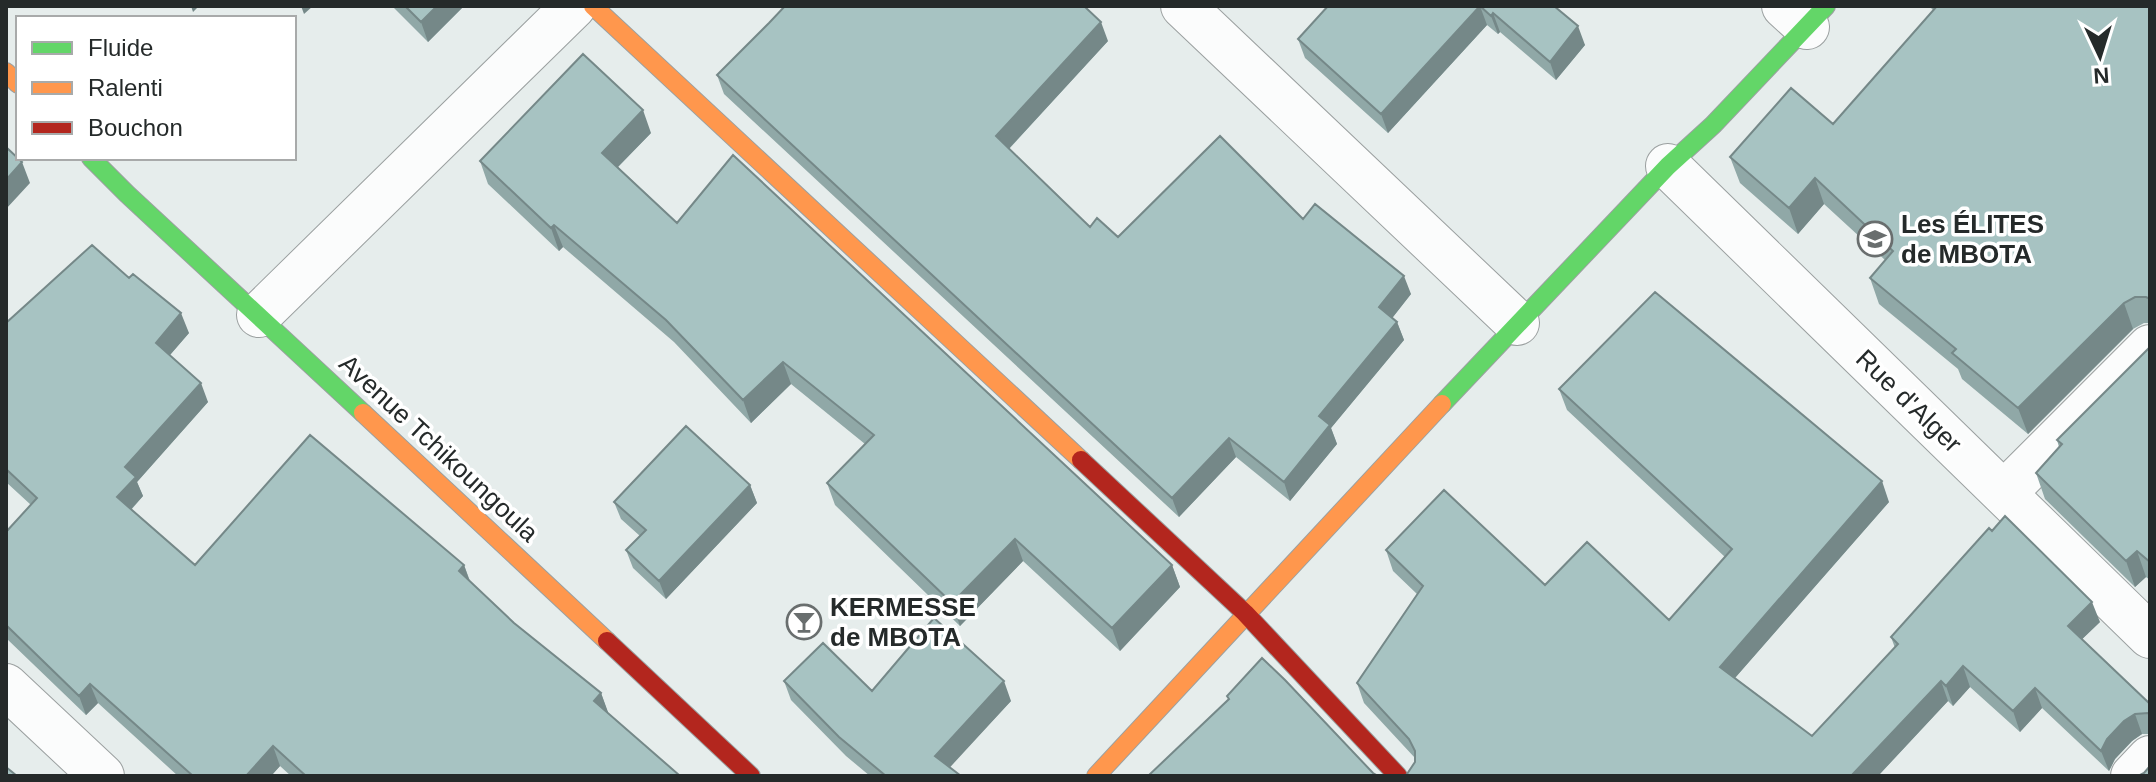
<svg xmlns="http://www.w3.org/2000/svg" width="2156" height="782" font-family="Helvetica,sans-serif">
	<style>
		.lines { fill: none; stroke-linecap: round; stroke-linejoin: round }
		.street-casing { stroke: #9ba0a0; stroke-width: 46 }
		.fast-casing { stroke: #9ba0a0; stroke-width: 20 }
		.slow-casing { stroke: #9ba0a0; stroke-width: 20 }
		.jam-casing { stroke: #9ba0a0; stroke-width: 20 }
		.street { stroke: #fbfcfc; stroke-width: 44 }
		.fast { stroke: #63d668; stroke-width: 18 }
		.slow { stroke: #ff974d; stroke-width: 18 }
		.jam { stroke: #b3261e; stroke-width: 18 }
		.wall { fill: #90a8a7 }
		.shaded-wall { fill: #758888 }
		.building { fill: #a7c3c2; stroke: #758888; stroke-width: 2 }
		.labels { text-anchor: middle; dominant-baseline: central; stroke-width: 7; stroke-linejoin: round; paint-order: stroke }
		.poi-label { font-size: 26px; font-weight: bold; fill: #252a2a; stroke: #fff; text-anchor: start }
		.street-label { font-size: 26px; fill: #252a2a; stroke: #fff }
	</style>
	<rect width="100%" height="100%" fill="#e6edec"/>
	<g class="lines">
		<g class="street-casing">
			<path id="street" d="M1183,6L1517,323
				M1784,6L1807,27
				M1668,166L2150,636
				M259,315L574,6
				M2004,493L2150,347
				M6,686L102,776
				M2133,776L2150,758"/>
		</g>
		<g class="fast-casing">
			<path id="fast" d="M91,158L127,194L363,413
				M1442,404L1668,166L1713,125L1826,6"/>
		</g>
		<g class="slow-casing">
			<path id="slow" d="M593,6L1081,460
				M6,72L18,84
				M363,413L607,641
				M1096,776L1442,404"/>
		</g>
		<g class="jam-casing">
			<path id="jam" d="M1081,460L1245,613L1398,776
				M607,641L751,776"/>
		</g>
		<use href="#street" class="street"/>
		<use href="#fast" class="fast"/>
		<use href="#slow" class="slow"/>
		<use href="#jam" class="jam"/>
	</g>
	<path class="wall" d="M392,6H464L428,42Z
		M1328,6H1554L1585,45L1556,80L1500,32L1498,34L1487,25L1388,133L1305,58L1298,39Z
		M1929,6H2150V323H2144L2133,329L2028,434L1962,379L1958,369L1879,304L1870,278L1885,260L1824,204L1798,234L1740,183L1730,157L1833,124L1933,10Z
		M1108,41L1009,149L1090,227L1118,237L1303,219L1411,294L1392,318L1397,322L1404,340L1331,428L1337,444L1290,501L1236,457L1179,517L724,94L717,75Z
		M651,133L618,167L677,223L1172,565L1180,587L1120,651L1023,561L960,626L835,505L827,483L865,444L791,384L751,423L674,342L563,247L559,251L488,184L480,161Z
		M129,278L189,333L170,355L208,402L137,482L143,496L131,510L195,565H464L470,581L514,623L601,693L608,713L680,776H291L280,766L271,776H178L98,703L86,715L6,638V532L31,505L6,482V323Z
		M2150,347V580L2146,577L2135,587L2045,499L2036,473L2059,447L2057,440Z
		M1559,389L1889,502L1735,678L1812,736L1895,648L1891,637L2100,622L2082,639L2150,704V734H2142L2132,741L2115,759L2109,771L2042,708L2020,732L1970,687L1953,706L1948,701L1878,776H1404L1407,774L1415,762V758L1364,703L1357,683L1417,594L1393,571L1386,550L1545,585L1669,620L1725,557L1567,410Z
		M750,485L757,503L666,599L633,568L626,550L640,536L621,519L614,502Z
		M784,681L872,691L1011,701L949,767L961,776H870L846,756L791,700Z"/>
	<path class="shaded-wall" d="M191,6H199L193,12Z
		M301,6H313L304,14Z
		M437,6H464L428,42L421,22Z
		M1480,6L1487,25L1388,133L1381,114Z
		M1493,13L1500,32L1498,34L1491,16Z
		M1101,22L1108,41L1003,155L996,136Z
		M1578,26L1585,45L1556,80L1550,62Z
		M643,110L651,133L610,175L602,153Z
		M22,162L30,183L6,209V180Z
		M1815,178L1824,204L1798,234L1789,208Z
		M554,225L563,247L559,251L551,228Z
		M1404,276L1411,294L1386,326L1379,307Z
		M2124,303L2133,329L2028,434L2018,408Z
		M181,313L189,333L163,363L156,343Z
		M1397,322L1404,340L1331,428L1337,444L1290,501L1284,482L1319,416Z
		M783,362L791,384L751,423L743,400Z
		M201,383L208,402L137,482L143,496L124,517L117,497L125,467Z
		M1229,438L1236,457L1179,517L1172,498Z
		M1882,481L1889,502L1727,687L1720,667Z
		M750,485L757,503L666,599L659,581Z
		M1015,539L1023,561L960,626L952,603Z
		M2137,551L2146,577L2135,587L2126,561Z
		M464,565L471,585L459,571Z
		M1172,565L1180,587L1120,651L1112,628Z
		M2092,602L2100,622L2075,646L2068,626Z
		M1963,666L1970,687L1953,706L1946,686Z
		M1004,681L1011,701L942,776L935,756Z
		M1941,681L1948,701L1878,776H1851Z
		M90,684L98,703L86,715L79,696Z
		M2035,688L2042,708L2020,732L2013,711Z
		M601,693L608,712L601,721L594,701Z
		M2135,714L2142,734L2132,741L2115,759L2109,771L2101,751L2107,739L2124,721Z
		M273,746L280,766L271,776H246Z"/>
	<path class="building" d="M405,6H437L421,22Z
		M785,6H1084L1101,22L996,136L1090,227L1097,218L1118,237L1220,136L1303,219L1315,204L1404,276L1379,307L1397,322L1319,416L1330,425L1284,482L1229,438L1172,498L717,75L769,23Z
		M1328,6H1554L1578,26L1550,62L1493,13L1491,16L1480,6L1381,114L1298,39Z
		M1937,6H2150V299L2146,297H2135L2124,303L2018,408L1952,353L1956,349L1870,278L1893,251L1815,178L1789,208L1730,157L1791,88L1833,124Z
		M583,54L643,110L602,153L677,223L733,155L1172,565L1112,628L1015,539L952,603L827,483L874,435L783,362L743,400L666,320L554,225L551,228L480,161Z
		M6,147L22,162L6,180Z
		M92,245L129,278L133,274L181,313L156,343L201,383L125,467L136,477L117,497L195,565L310,435L464,565L459,571L514,623L601,693L594,701L679,775L678,776H306L273,746L246,776H193L90,684L79,696L6,625V532L37,498L6,469V323Z
		M1655,292L1882,481L1720,667L1812,736L1898,644L1891,637L1989,528L1992,531L2005,516L2092,602L2068,626L2150,704V715L2148,713L2135,714L2124,721L2107,739L2101,751L2035,688L2013,711L1963,666L1946,686L1941,681L1851,776H1404L1407,774L1415,762V751L1409,739L1357,683L1423,586L1386,550L1444,490L1545,585L1587,542L1669,620L1732,549L1559,389Z
		M2150,347V562L2137,551L2126,561L2036,473L2062,444L2057,440Z
		M686,426L750,485L659,581L626,550L646,530L614,502Z
		M934,618L1004,681L935,756L961,776H886L839,737L784,681L823,643L872,691Z
		M1262,658L1285,680L1373,773L1378,776H1148L1229,699L1227,696Z
		M2150,766V776H2138L2144,773Z
		M6,767L17,776H6Z"/>
	<defs>
		<g id="school-ring" transform="scale(1.8)"><circle r="9.5" fill="#fff" stroke="#696e6e" stroke-width="1.5"/><path d="M0-5L7-2L0 1L-7-2ZM-4 1L0 2.5L4 1V4Q0 6-4 4Z" fill="#696e6e"/></g>
		<g id="bar-ring" transform="scale(1.8)"><circle r="9.5" fill="#fff" stroke="#696e6e" stroke-width="1.5"/><path d="M-6-5H6L.8 .8V4.5H3.5V6h-7V4.5H-.8V.8Z" fill="#696e6e"/></g>
	</defs>
	<g fill-rule="evenodd">
		<use href="#school-ring" x="1875" y="239"/>
		<use href="#bar-ring" x="804" y="622"/>
	</g>
	<g class="labels">
		<g class="poi-label">
			<text x="1901" y="224">Les ÉLITES<tspan x="1901" dy="30">de MBOTA</tspan></text>
			<text x="830" y="607">KERMESSE<tspan x="830" dy="30">de MBOTA</tspan></text>
		</g>
		<g class="street-label">
			<text transform="translate(1909 401) rotate(44)">Rue d'Alger</text>
			<text transform="translate(439 448) rotate(43)">Avenue Tchikoungoula</text>
		</g>
	</g>
	<rect width="2156" height="782" fill="none" stroke="#252a2a" stroke-width="16"/>
	<rect x="16" y="16" width="280" height="144" fill="#ffffff" stroke="#a8aaaa" stroke-width="2"/>
	<rect x="32" y="42" width="40" height="12" fill="#63d668" stroke="#a8aaaa" stroke-width="2"/>
	<text x="88" y="56" font-size="24" fill="#252a2a">Fluide</text>
	<rect x="32" y="82" width="40" height="12" fill="#ff974d" stroke="#a8aaaa" stroke-width="2"/>
	<text x="88" y="96" font-size="24" fill="#252a2a">Ralenti</text>
	<rect x="32" y="122" width="40" height="12" fill="#b3261e" stroke="#a8aaaa" stroke-width="2"/>
	<text x="88" y="136" font-size="24" fill="#252a2a">Bouchon</text>
	<g transform="translate(2100 56) rotate(176)" stroke="#ffffff" stroke-width="6" paint-order="stroke">
	<path d="M0-6L14 30L0 20L-14 30Z" fill="#252a2a"/>
	<text y="-12" font-size="22" font-weight="bold" text-anchor="middle" fill="#252a2a">N</text>
	</g>
</svg>
